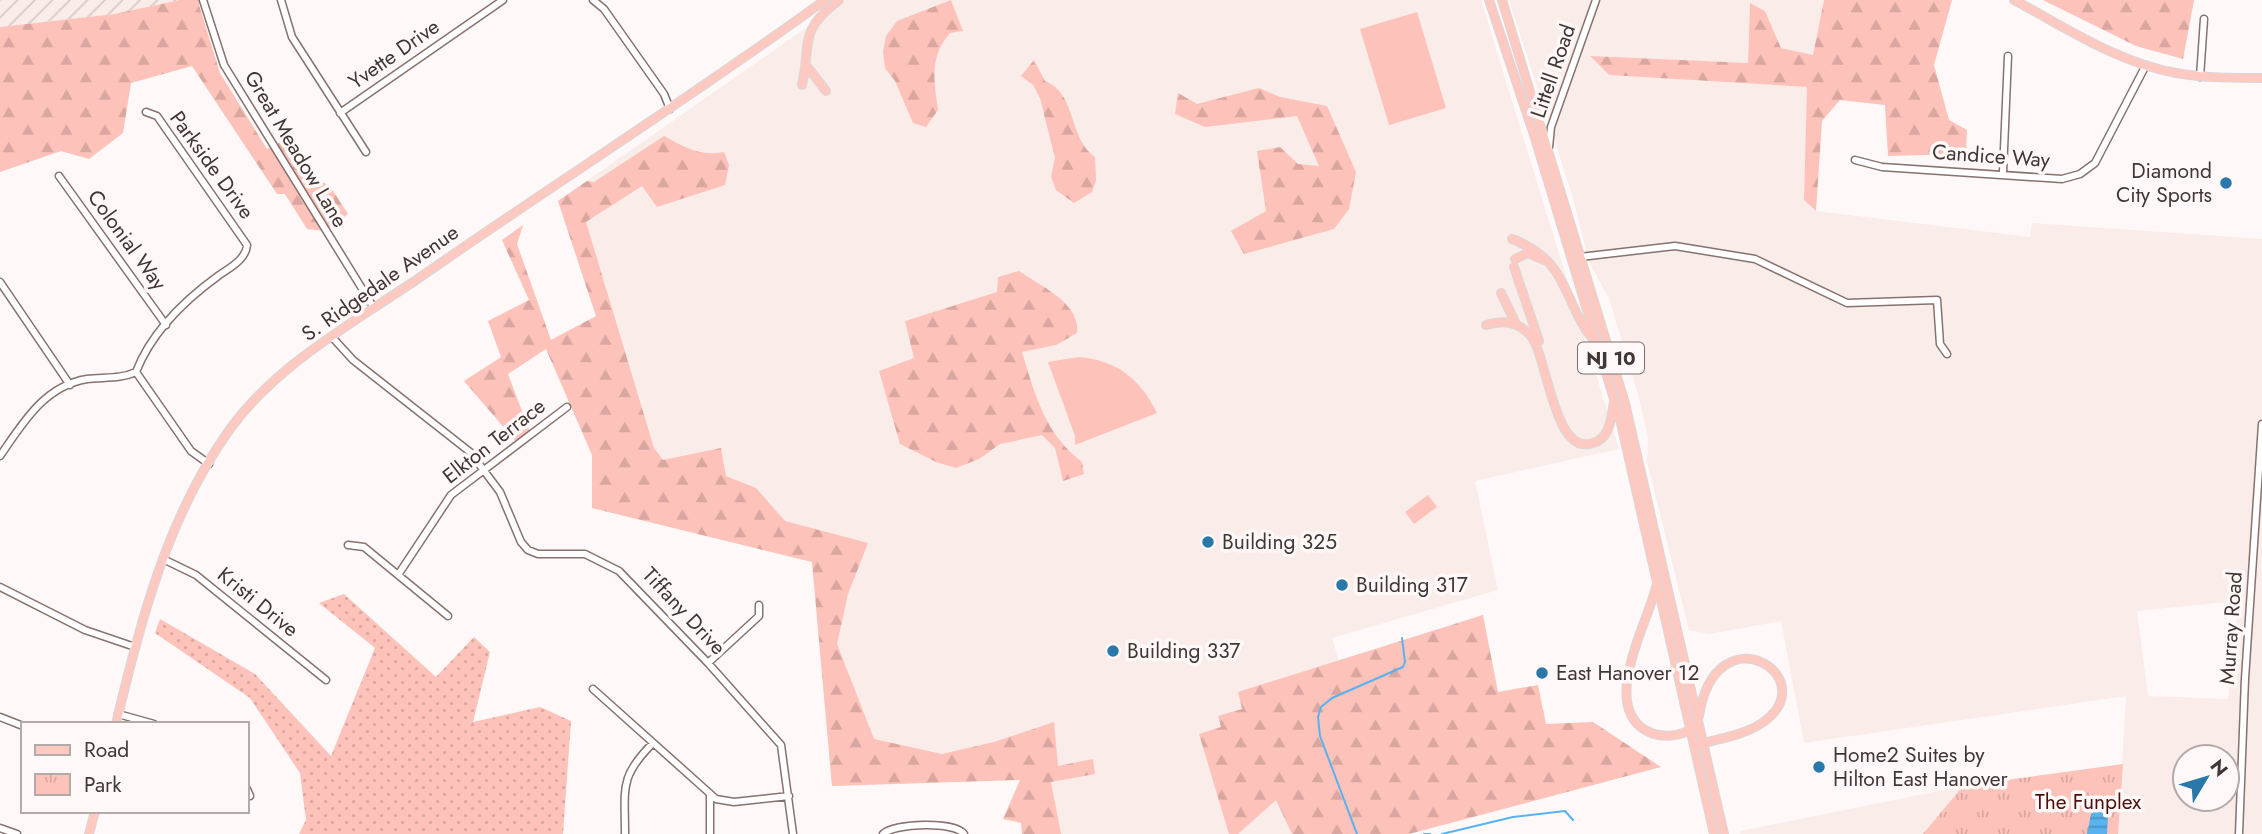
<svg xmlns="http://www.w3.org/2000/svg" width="2262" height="834" font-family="Jost,sans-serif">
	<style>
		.built { fill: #f9ece9; fill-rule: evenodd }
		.industrial { fill: url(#industrial-furrows) }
		.grass { fill: url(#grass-dots) }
		.forest { fill: url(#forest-firs) }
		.park { fill: url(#park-tufts) }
		.pitch { fill: #fdc2b9 }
		.water { fill: url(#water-rules) }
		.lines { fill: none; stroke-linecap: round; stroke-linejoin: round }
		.stream { stroke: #58b2ef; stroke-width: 2 }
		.minor-casing { stroke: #86726e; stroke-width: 9 }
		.major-casing { stroke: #d9d7d7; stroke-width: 10 }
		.minor { stroke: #fff; stroke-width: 6 }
		.major { stroke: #fdc9c1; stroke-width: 8 }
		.poi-dot { fill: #2a78aa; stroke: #fef9f8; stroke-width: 2.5 }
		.labels { text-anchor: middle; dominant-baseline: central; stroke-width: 7; stroke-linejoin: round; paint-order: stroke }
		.shield { fill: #fef9f8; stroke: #797170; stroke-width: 2 }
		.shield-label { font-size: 19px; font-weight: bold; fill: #403735 }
		.street-label { font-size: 21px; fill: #403735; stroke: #fef9f8 }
		.poi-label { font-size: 21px; fill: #403735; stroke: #fef9f8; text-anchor: start }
		.park-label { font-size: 21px; fill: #4e100b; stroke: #fef9f8 }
	</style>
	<defs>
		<pattern id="industrial-furrows" width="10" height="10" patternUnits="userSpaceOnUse" patternTransform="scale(1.75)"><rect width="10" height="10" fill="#f9ece9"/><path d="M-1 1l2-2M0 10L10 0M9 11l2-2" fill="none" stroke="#d6cbc8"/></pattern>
		<pattern id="grass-dots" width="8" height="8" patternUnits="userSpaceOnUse" patternTransform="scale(1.75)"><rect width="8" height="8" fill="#fdc2b9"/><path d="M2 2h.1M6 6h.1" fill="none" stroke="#daa7a0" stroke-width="1.8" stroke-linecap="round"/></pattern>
		<pattern id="forest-firs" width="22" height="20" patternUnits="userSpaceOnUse" patternTransform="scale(1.75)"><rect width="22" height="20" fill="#fdc2b9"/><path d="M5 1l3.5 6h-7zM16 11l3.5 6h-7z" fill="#daa7a0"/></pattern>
		<pattern id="park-tufts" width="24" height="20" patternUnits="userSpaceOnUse" patternTransform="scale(1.75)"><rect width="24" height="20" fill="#fdc2b9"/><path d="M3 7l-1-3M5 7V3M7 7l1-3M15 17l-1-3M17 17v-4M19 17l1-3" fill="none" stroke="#daa7a0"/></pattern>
		<pattern id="water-rules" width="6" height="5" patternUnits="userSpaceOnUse" patternTransform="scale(1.75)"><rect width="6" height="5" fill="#58b2ef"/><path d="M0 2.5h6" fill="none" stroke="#4a92c2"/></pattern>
	</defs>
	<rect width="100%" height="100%" fill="#fef9f8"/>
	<path class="built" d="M846,0H1481L1619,449L1475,481L1498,590L1332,638L1389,834H1027L1022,779L832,786L812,562L592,508L596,316L558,201Z
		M1509,0H1824L1813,55L1781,48L1765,11L1750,4L1748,63L1590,57L1609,75L1808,87L1804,200L1816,211L2030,237L2032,223L2262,239V834H2118L2126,696L1804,743L1781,621L1709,634L1689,630L1647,461L1648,438L1639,398L1609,298L1589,262L1573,198ZM2238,601L2228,699L2148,696L2137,611ZM2185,757H2227V799H2185Z
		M1963,786L1923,834H1740L1741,831Z"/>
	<path class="industrial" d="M0,0H180L114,14L0,27Z"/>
	<path class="grass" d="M344,594L436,677L474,637L490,652L473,722L540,707L571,721L563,834H299L306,820L300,773L250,698L155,633L160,619L255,674L331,756L375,648L319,603Z"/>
	<path class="forest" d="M180,0H201L199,5L220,73L267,149L291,137L313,177L330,186L348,214L325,231L307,229L285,194H277L192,66L131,83L123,133L89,159L61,151L0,172V27L114,14Z
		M951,0L963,31L950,33C929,57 934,81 938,110L926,127L913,123L895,81L885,68L883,51L886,36L897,21Z
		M1824,0H1952L1934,65L1949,120L1967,130L1966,154L1888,156L1885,105L1840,100L1822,121L1816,211L1804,200L1807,87L1609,75L1590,56L1748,63L1750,3L1765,11L1781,48L1813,55Z
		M2043,0H2194L2183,59L2136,46Z
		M1034,60L1045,81C1077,93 1068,139 1095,157L1096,180L1092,192L1074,203L1056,190L1051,177L1055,158L1040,98L1033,85L1021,76Z
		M1259,88L1280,97L1327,106L1356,172L1349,209L1334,229L1244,254L1231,231L1266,211L1257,151L1280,147L1298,164L1319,166L1297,116L1205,127L1175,114L1178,93L1197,104Z
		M664,136C684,147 701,157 724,152L729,165L725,185L657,207L642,186L586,222L654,448L663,460L721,448L726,476L756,488L785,521L868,543L848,594L837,644L874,739L942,754L994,742L1054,722L1058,766L1093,759L1095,774L1051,782L1061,834H1022L1021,823L1003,819L1020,780L832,786L812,562L592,508V455L546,349L508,374L531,435L517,443L464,381L501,357L488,321L529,300L502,240L523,225L517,244L551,340L596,316L558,201L587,181L594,182Z
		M1019,271C1040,286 1081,303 1077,333L1056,345L1022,352C1035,395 1045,434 1082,462L1084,474L1063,481L1055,448L1042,435L1000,444L979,459L956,468L936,462L900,444L879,371L914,358L905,321L997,292L998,277Z
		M1483,615L1498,692L1538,685L1546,724L1593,722L1661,767L1409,834H1292L1276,800L1238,834H1229L1199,734L1221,727L1218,716L1242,709L1238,692Z"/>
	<path class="park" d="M2123,764L2118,834H1923L1963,786Z"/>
	<path class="pitch" d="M1417,12L1446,108L1389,125L1360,29Z
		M1079,357C1117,360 1141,380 1157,413L1075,445V436L1048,362Z
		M1428,495L1437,507L1414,524L1405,512Z"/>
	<path class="water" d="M2099,808L2108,815L2107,834H2087L2091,814Z"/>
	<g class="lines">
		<path class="stream" d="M1357,834L1320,736L1318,717L1321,707L1332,698L1403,667L1405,662L1402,638
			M1424,834H1430
			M1442,834L1513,817L1565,811L1573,820"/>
		<g class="minor-casing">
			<path id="minor" d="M203,0L224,65L374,308
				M281,0L292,37L366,152
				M593,0L604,9L664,94L670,109
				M2200,77L2204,19
				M146,112L157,116L247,245C246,260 229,268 218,276C185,300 151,333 136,372L191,451L209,464
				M340,113L503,0
				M1549,147L1551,127L1596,0
				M1855,160L1882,167L2062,179L2080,174L2095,163L2146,65
				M2003,172L2008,56
				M59,176L166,325
				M1580,257L1675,246L1755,259L1847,303L1937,300L1940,344L1947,354
				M0,282L70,385
				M332,337L353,360L470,452L500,492L521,542L528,550L538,554H585L619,571L708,663L781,745L793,834
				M0,456C23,423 44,386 87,379C104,377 121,379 136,372
				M348,545L364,547L448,616
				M163,559L196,575L326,680
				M398,575L451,495L567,407
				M0,587L85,630L135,647
				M708,663L759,616V605
				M593,689L716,799L734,802L789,796
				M118,714L154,724
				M0,717L23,726
				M247,789L250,796
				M0,828L17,834
				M625,834C625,788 619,777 653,743
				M710,834V795
				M883,834C894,823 955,821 964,834
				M2239,834L2245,679L2262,424"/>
		</g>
		<g class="major-casing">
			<path id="major" d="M1489,0L1535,138L1620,419L1714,834
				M1502,0L1625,403L1724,834
				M2014,0C2065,27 2118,63 2176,73C2204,78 2233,78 2262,78
				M806,65L826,91
				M802,85C812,43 797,32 839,0
				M1512,239C1571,261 1562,303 1595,342
				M1515,259L1528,253L1544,260
				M1514,267L1539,341
				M1501,293L1516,324
				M1486,325C1502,320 1518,321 1530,335C1548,355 1553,457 1593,443C1611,438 1611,417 1614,402
				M1656,587C1647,625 1600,706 1647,731C1662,739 1681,736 1694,728
				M1699,716C1716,608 1827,678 1762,723C1744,735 1721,738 1701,744
				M116,724C140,622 168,515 230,429C277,364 353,323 419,278C554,184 692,97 825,0
				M89,834L95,811"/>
		</g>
		<use href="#minor" class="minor"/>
		<use href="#major" class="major"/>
	</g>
	<g class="poi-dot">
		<circle cx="2226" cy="183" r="7"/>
		<circle cx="1208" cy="542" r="7"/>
		<circle cx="1342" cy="585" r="7"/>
		<circle cx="1113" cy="651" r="7"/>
		<circle cx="1542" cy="673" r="7"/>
		<circle cx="1819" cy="767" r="7"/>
	</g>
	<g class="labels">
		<rect class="shield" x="1578" y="342.5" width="66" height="31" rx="5"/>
		<g class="shield-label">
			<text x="1611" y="358">NJ 10</text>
		</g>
		<g class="street-label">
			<text transform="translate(394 54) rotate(-35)">Yvette Drive</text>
			<text transform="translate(1553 71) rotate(-71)">Littell Road</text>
			<text transform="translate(296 149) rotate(59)">Great Meadow Lane</text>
			<text transform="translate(1991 156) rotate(4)">Candice Way</text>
			<text transform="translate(212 165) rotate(54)">Parkside Drive</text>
			<text transform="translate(127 240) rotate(54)">Colonial Way</text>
			<text transform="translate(380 283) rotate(-35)">S. Ridgedale Avenue</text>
			<text transform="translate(494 441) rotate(-38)">Elkton Terrace</text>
			<text transform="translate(258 602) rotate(39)">Kristi Drive</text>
			<text transform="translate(684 611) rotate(47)">Tiffany Drive</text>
			<text transform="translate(2231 628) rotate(-86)">Murray Road</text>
		</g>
		<g class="poi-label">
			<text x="2212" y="171" text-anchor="end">Diamond<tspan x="2212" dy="24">City Sports</tspan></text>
			<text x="1222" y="542">Building 325</text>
			<text x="1356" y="585">Building 317</text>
			<text x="1127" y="651">Building 337</text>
			<text x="1556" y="673">East Hanover 12</text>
			<text x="1833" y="755">Home2 Suites by<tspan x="1833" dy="24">Hilton East Hanover</tspan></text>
		</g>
		<g class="park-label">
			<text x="2088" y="802">The Funplex</text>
		</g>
	</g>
	<rect x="21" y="722" width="228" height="91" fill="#fef9f8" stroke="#b2abaa" stroke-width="2"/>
	<rect x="35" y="745" width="35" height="10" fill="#fdc9c1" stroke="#b2abaa" stroke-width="2"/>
	<text x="84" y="757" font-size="21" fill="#403735">Road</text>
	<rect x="35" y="774" width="35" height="21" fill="url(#park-tufts)" stroke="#b2abaa" stroke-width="2"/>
	<text x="84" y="792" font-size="21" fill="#403735">Park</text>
	<g transform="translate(2206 778) rotate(52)"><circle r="33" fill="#fef9f8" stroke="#b2abaa" stroke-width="2"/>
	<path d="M0-5L12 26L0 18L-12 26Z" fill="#2a78aa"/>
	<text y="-10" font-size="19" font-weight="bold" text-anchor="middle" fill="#403735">N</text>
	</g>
</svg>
